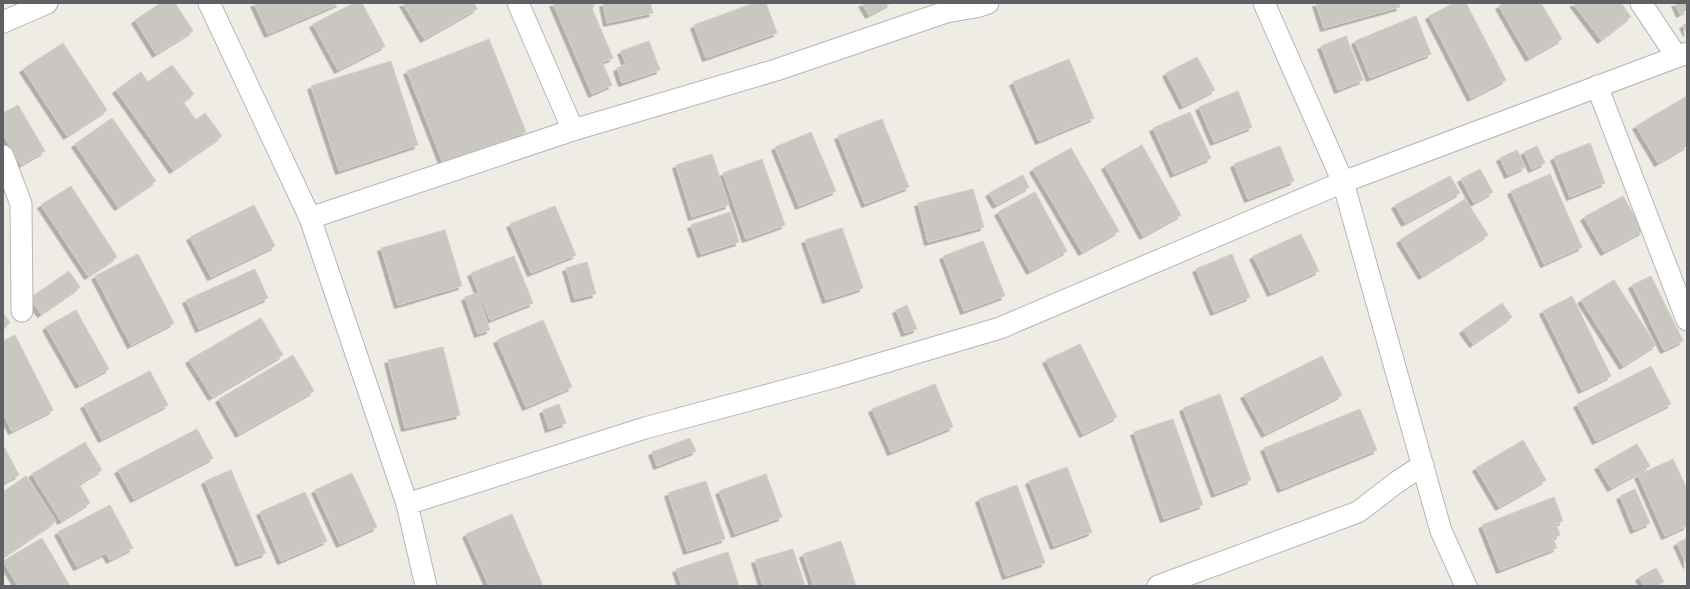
<svg xmlns="http://www.w3.org/2000/svg" width="1690" height="589" font-family="Manrope,sans-serif">
	<style>
		.building { fill: #cac7c2; stroke: #d3cdc4; filter: url(#shadow) }
		.lines { fill: none; stroke-linecap: round; stroke-linejoin: round }
		.minor-casing { stroke: #b3b6b9; stroke-width: 23 }
		.minor { stroke: #fff; stroke-width: 21 }
	</style>
	<defs>
		<filter id="shadow"><feDropShadow dx="-3.5" dy="3.5" stdDeviation="0" flood-color="#0004"/></filter>
	</defs>
	<rect width="100%" height="100%" fill="#efece5"/>
	<path class="building" d="M161,3H175L193,31L156,54L135,20Z
		M254,3H340L268,34Z
		M354,3H362L385,46L338,70L313,24Z
		M403,3H474L477,9L424,39Z
		M553,3H597L591,6L613,58L602,62L612,85L592,94Z
		M603,3H650L653,13L607,23Z
		M754,3H766L777,33L706,58L694,25Z
		M862,3H891L869,15Z
		M1316,3H1399L1400,7L1324,28Z
		M1454,3H1466L1506,80L1471,98L1429,16Z
		M1504,3H1541L1562,39L1529,58L1499,6Z
		M1573,3H1621L1631,17L1601,40Z
		M1675,3H1687V10L1680,14Z
		M1416,16L1431,54L1370,78L1355,41Z
		M1687,23V33L1683,25Z
		M1346,36L1363,80L1338,90L1321,46Z
		M489,39L526,132L443,163L407,71Z
		M649,41L660,70L622,83L617,68L626,64L621,51Z
		M63,43L107,110L67,136L23,69Z
		M1197,57L1215,90L1183,106L1166,73Z
		M1069,59L1094,118L1039,141L1013,82Z
		M391,61L418,145L339,171L311,86Z
		M172,65L194,94L183,102L196,120L205,113L222,136L173,170L116,90L141,72L148,82Z
		M1238,91L1252,127L1214,142L1199,107Z
		M1687,96V146L1658,163L1636,126Z
		M18,105L45,151L21,165L3,134V113Z
		M1190,112L1211,158L1174,174L1153,128Z
		M112,118L156,181L118,207L75,144Z
		M882,119L909,187L865,204L838,136Z
		M811,132L836,191L799,206L775,147Z
		M1590,143L1605,183L1570,197L1554,157Z
		M1142,145L1181,215L1143,236L1105,166Z
		M1280,146L1294,181L1248,199L1234,164Z
		M1537,146L1545,163L1532,169L1524,152Z
		M1071,148L1119,231L1082,252L1033,169Z
		M1517,150L1525,167L1508,175L1500,158Z
		M712,154L729,205L692,217L676,165Z
		M762,159L785,225L746,239L723,173Z
		M1480,169L1493,192L1474,203L1461,179Z
		M1550,174L1582,247L1544,264L1511,191Z
		M1023,175L1029,187L996,205L989,193Z
		M1450,176L1460,193L1405,223L1395,205Z
		M71,186L117,257L88,276L41,205Z
		M973,189L984,227L928,242L918,203Z
		M1035,192L1067,251L1030,271L998,212Z
		M1623,196L1643,231L1604,252L1584,217Z
		M1465,199L1488,235L1422,276L1400,240Z
		M254,205L275,246L211,277L190,237Z
		M555,206L576,255L531,273L510,224Z
		M730,212L739,242L701,254L691,225Z
		M842,228L863,288L826,300L805,240Z
		M445,230L462,286L398,305L381,248Z
		M1301,234L1319,271L1271,293L1253,256Z
		M983,241L1005,296L964,311L943,256Z
		M138,254L174,323L131,345L95,276Z
		M1232,254L1250,297L1214,312L1196,269Z
		M514,256L533,303L490,320L471,273Z
		M587,262L596,294L575,299L566,268Z
		M255,269L268,298L199,329L186,300Z
		M69,271L80,287L41,314L30,298Z
		M1651,276L1683,341L1664,350L1632,285Z
		M1614,280L1656,345L1623,366L1581,300Z
		M477,293L490,330L478,334L465,297Z
		M1572,296L1611,376L1582,390L1543,311Z
		M1502,303L1512,317L1473,344L1463,330Z
		M907,305L917,329L905,333L896,310Z
		M76,310L109,369L79,385L46,327Z
		M3,313L10,323L3,328Z
		M261,318L283,355L212,397L189,360Z
		M543,320L572,387L526,407L497,340Z
		M15,335L53,410L12,431L3,413V341Z
		M1080,344L1117,417L1083,434L1046,360Z
		M443,347L460,415L405,428L388,360Z
		M293,355L314,391L239,434L219,399Z
		M1322,356L1342,395L1265,434L1244,395Z
		M1651,366L1671,404L1596,441L1577,404Z
		M150,371L168,405L102,439L84,405Z
		M935,384L953,427L891,452L872,409Z
		M1220,394L1251,480L1215,494L1183,408Z
		M559,404L566,423L549,429L543,410Z
		M1360,409L1377,450L1281,489L1264,448Z
		M1173,419L1203,505L1164,519L1134,432Z
		M197,429L213,458L134,499L118,470Z
		M690,438L696,451L657,466L652,452Z
		M1523,440L1546,480L1499,507L1476,468Z
		M85,442L102,470L79,484L90,503L61,521L32,474Z
		M1637,444L1650,466L1611,488L1598,466Z
		M3,445L19,475L3,483Z
		M1673,459L1687,489V526L1665,536L1638,475Z
		M1067,467L1092,532L1054,546L1029,481Z
		M231,470L266,553L239,563L205,481Z
		M352,473L377,527L340,544L315,490Z
		M766,474L782,517L735,534L719,491Z
		M26,476L56,521L3,557V492Z
		M706,481L725,539L687,551L668,493Z
		M1017,485L1045,563L1006,576L979,499Z
		M1635,489L1650,523L1634,530L1620,496Z
		M305,492L327,541L281,561L260,512Z
		M1554,497L1563,521L1556,524L1560,535L1553,538L1557,548L1500,570L1482,525Z
		M110,505L133,548L110,560L106,553L77,567L58,532Z
		M512,514L543,586H489L466,534Z
		M42,538L70,586H18L3,561Z
		M1687,538V565L1677,543Z
		M841,541L856,586H814L803,554Z
		M793,549L805,586H763L755,560Z
		M728,552L739,586H682L676,569Z
		M1656,568L1664,582L1656,586H1644L1639,577Z"/>
	<g class="lines">
		<g class="minor-casing">
			<path id="minor" d="M209,3L310,218L407,504L426,586
				M518,3L573,130
				M1264,3L1343,182L1441,531L1466,586
				M1641,3L1677,57
				M3,22L47,3
				M1597,86L1687,320
				M3,156L21,204L22,311
				M310,218L573,130L776,70L946,12L976,7L988,3
				M407,504L645,428L835,377L1000,328L1343,182L1687,53
				M1158,586L1358,512L1397,482L1423,465"/>
		</g>
		<use href="#minor" class="minor"/>
	</g>
	<rect width="1690" height="589" fill="none" stroke="#5d6165" stroke-width="8"/>
</svg>
